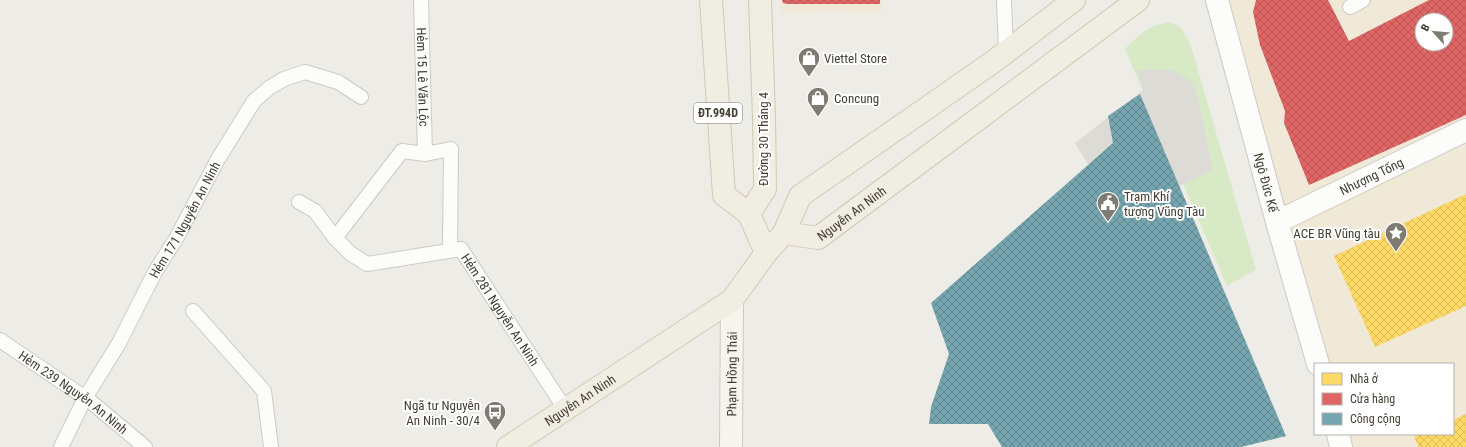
<svg xmlns="http://www.w3.org/2000/svg" width="1466" height="447" font-family="'Roboto Condensed',sans-serif">
	<style>
		.commercial { fill: #f1e9d8; fill-rule: evenodd }
		.green { fill: #d8e9c6 }
		.parking { fill: #dddbd6 }
		.homes { fill: url(#homes-cross-hatch) }
		.shops { fill: url(#shops-cross-hatch); fill-rule: evenodd }
		.public { fill: url(#public-cross-hatch) }
		.lines { fill: none; stroke-linecap: round; stroke-linejoin: round }
		.service-casing { stroke: #cccac4; stroke-width: 16 }
		.minor-casing { stroke: #cccac4; stroke-width: 24 }
		.secondary-casing { stroke: #cecabd; stroke-width: 24 }
		.primary-casing { stroke: #d0cab3; stroke-width: 24 }
		.service { stroke: #fcfcfb; stroke-width: 14 }
		.minor { stroke: #fcfcfb; stroke-width: 22 }
		.secondary { stroke: #f6f4ed; stroke-width: 22 }
		.primary { stroke: #f0ede2; stroke-width: 22 }
		.labels { text-anchor: middle; dominant-baseline: central; stroke-width: 4; stroke-linejoin: round; paint-order: stroke }
		.shield { fill: #fff; stroke: #7b7870; stroke-width: 1 }
		.shield-label { font-size: 12px; font-weight: bold; fill: #433e33 }
		.poi-label { font-size: 13px; fill: #433e33; stroke: #fff; text-anchor: start }
		.street-label { font-size: 13px; fill: #433e33; stroke: #fff }
	</style>
	<defs>
		<pattern id="homes-cross-hatch" width="8" height="8" patternUnits="userSpaceOnUse"><rect width="8" height="8" fill="#ffd966"/><path d="M0 0l8 8M0 8l8-8" fill="none" stroke="#dcbb59"/></pattern>
		<pattern id="shops-cross-hatch" width="8" height="8" patternUnits="userSpaceOnUse"><rect width="8" height="8" fill="#e06666"/><path d="M0 0l8 8M0 8l8-8" fill="none" stroke="#b75555"/></pattern>
		<pattern id="public-cross-hatch" width="8" height="8" patternUnits="userSpaceOnUse"><rect width="8" height="8" fill="#76a5af"/><path d="M0 0l8 8M0 8l8-8" fill="none" stroke="#62888f"/></pattern>
	</defs>
	<rect width="100%" height="100%" fill="#eeece6"/>
	<path class="commercial" d="M781,0H882L881,12L781,13Z
		M1218,0H1466V447H1346L1343,434H1453V364H1322ZM1422,20H1446V44H1422Z"/>
	<path class="green" d="M1170,22L1180,27L1190,43L1256,270L1227,286L1125,49C1139,34 1149,25 1170,22Z"/>
	<path class="parking" d="M1145,69L1172,70L1189,80L1196,89L1213,170L1151,200L1109,198L1075,143L1143,90L1137,71Z"/>
	<path class="homes" d="M1466,194V306L1375,347L1334,256Z
		M1466,414V447H1419L1414,437L1422,434H1453V420Z"/>
	<path class="shops" d="M782,0H880V4H788L783,3Z
		M1256,0H1328L1349,41L1429,0H1466V115L1309,185L1284,123L1285,111L1260,45L1253,12ZM1422,20H1446V44H1422Z"/>
	<path class="public" d="M1140,94L1286,436L1241,447H1002L988,424H929L931,407L949,354L931,303L1113,143L1108,116Z"/>
	<g class="lines">
		<g class="service-casing">
			<g id="service">
				<path id="s1" d="M421,0L425,154"/>
				<path d="M1004,0L1006,52"/>
				<path d="M1350,7L1363,0"/>
				<path id="s2" d="M299,202L315,211L335,238L350,253L367,264L461,249L565,409"/>
				<path d="M335,238L402,151L425,154L451,149L450,249"/>
				<path d="M193,311L264,391L271,447"/>
				<path id="s3" d="M0,340L90,401L145,447"/>
				<path id="s4" d="M61,447L85,398L119,343L155,272L177,237L218,159L254,101L269,88L284,79L305,72L338,82L361,97"/>
			</g>
		</g>
		<g class="minor-casing">
			<g id="minor">
				<path id="s5" d="M1217,0L1277,222L1318,364"/>
				<path id="s6" d="M1277,222L1466,130"/>
				<path d="M1338,434L1341,447"/>
			</g>
		</g>
		<g class="secondary-casing">
			<g id="secondary">
				<path id="s7" d="M731,447L732,300"/>
			</g>
		</g>
		<g class="primary-casing">
			<g id="primary">
				<path d="M711,0L724,195L749,214L766,253"/>
				<path d="M749,214L765,189L764,118L760,0"/>
				<path id="s8" d="M784,233L818,238L1138,0"/>
				<path id="s9" d="M508,447L732,300L766,253L784,233L800,196L993,62L1074,0"/>
			</g>
		</g>
		<use href="#service" class="service"/>
		<use href="#minor" class="minor"/>
		<use href="#secondary" class="secondary"/>
		<use href="#primary" class="primary"/>
	</g>
	<defs>
		<g id="shop-pin" transform="scale(1.15)"><path d="M0 17L-7.5 6A9.5 9.5 0 1 1 7.5 6Z" fill="#7f7b72" stroke="#fff"/><path d="M-5-2.5h2.3a2.7 3.5 0 0 1 5.4 0H5L5.5 6h-11ZM-1.5-2.5h3a1.5 2.3 0 0 0-3 0Z" fill="#fff"/></g>
		<g id="civic-pin" transform="scale(1.15)"><path d="M0 17L-7.5 6A9.5 9.5 0 1 1 7.5 6Z" fill="#7f7b72" stroke="#fff"/><path d="M-.6-6.5H3V-4.5H.6V-3L4-1V1h2V6H-6V1h2V-1L-.6-3ZM-1.2 2.5V6h2.4V2.5Z" fill="#fff"/></g>
		<g id="sight-pin" transform="scale(1.15)"><path d="M0 17L-7.5 6A9.5 9.5 0 1 1 7.5 6Z" fill="#7f7b72" stroke="#fff"/><path d="M0-6L1.8-2.2L6-1.7L2.9 1.2L3.7 5.4L0 3.3L-3.7 5.4L-2.9 1.2L-6-1.7L-1.8-2.2Z" fill="#fff"/></g>
		<g id="bus-pin" transform="scale(1.15)"><path d="M0 17L-7.5 6A9.5 9.5 0 1 1 7.5 6Z" fill="#7f7b72" stroke="#fff"/><path d="M-5-6H5V4H4V6H2V4H-2V6H-4V4H-5ZM-3.5-4V0h7V-4ZM-3.5 1.2v1.5H-2V1.2ZM2 1.2v1.5H3.5V1.2Z" fill="#fff"/></g>
	</defs>
	<g fill-rule="evenodd">
		<use href="#shop-pin" x="809" y="58"/>
		<use href="#shop-pin" x="818" y="98"/>
		<use href="#civic-pin" x="1108" y="203"/>
		<use href="#sight-pin" x="1396" y="233"/>
		<use href="#bus-pin" x="495" y="412"/>
	</g>
	<g class="labels">
		<rect class="shield" x="694" y="103" width="48" height="20" rx="3"/>
		<g class="shield-label">
			<text x="718" y="113">ĐT.994D</text>
		</g>
		<g class="poi-label">
			<text x="824" y="58">Viettel Store</text>
			<text x="834" y="98">Concung</text>
			<text x="1124" y="196">Trạm Khí<tspan x="1124" dy="15">tượng Vũng Tàu</tspan></text>
			<text x="1380" y="233" text-anchor="end">ACE BR Vũng tàu</text>
			<text x="480" y="405" text-anchor="end">Ngã tư Nguyễn<tspan x="480" dy="15">An Ninh - 30/4</tspan></text>
		</g>
		<g class="street-label">
			<text stroke="none"><textPath href="#s1" startOffset="77">Hẻm 15 Lê Văn Lộc</textPath></text>
			<text transform="translate(763 139) rotate(-90)">Đường 30 Tháng 4</text>
			<text stroke="none"><textPath href="#s6" startOffset="105">Nhượng Tống</textPath></text>
			<text stroke="none"><textPath href="#s5" startOffset="189">Ngô Đức Kế</textPath></text>
			<text stroke="none"><textPath href="#s8" startOffset="76">Nguyễn An Ninh</textPath></text>
			<text stroke="none"><textPath href="#s4" startOffset="259">Hẻm 171 Nguyễn An Ninh</textPath></text>
			<text stroke="none"><textPath href="#s2" startOffset="261">Hẻm 281 Nguyễn An Ninh</textPath></text>
			<text stroke="none"><textPath href="#s7" startOffset="73">Phạm Hồng Thái</textPath></text>
			<text stroke="none"><textPath href="#s3" startOffset="90">Hẻm 239 Nguyễn An Ninh</textPath></text>
			<text stroke="none"><textPath href="#s9" startOffset="86">Nguyễn An Ninh</textPath></text>
		</g>
	</g>
	<rect x="1314" y="363" width="140" height="72" fill="#ffffff" stroke="#b4b2ad"/>
	<rect x="1322" y="373" width="20" height="12" fill="#ffd966" stroke="#b4b2ad"/>
	<text x="1350" y="383" font-size="12" fill="#433e33">Nhà ở</text>
	<rect x="1322" y="393" width="20" height="12" fill="#e06666" stroke="#b4b2ad"/>
	<text x="1350" y="403" font-size="12" fill="#433e33">Cửa hàng</text>
	<rect x="1322" y="413" width="20" height="12" fill="#76a5af" stroke="#b4b2ad"/>
	<text x="1350" y="423" font-size="12" fill="#433e33">Công cộng</text>
	<g transform="translate(1434 32) rotate(297)"><circle r="19" fill="#ffffff" stroke="#b4b2ad"/>
	<path d="M0-3L7 15L0 10L-7 15Z" fill="#7f7b72"/>
	<text y="-6" font-size="11" font-weight="bold" text-anchor="middle" fill="#433e33">B</text>
	</g>
</svg>
